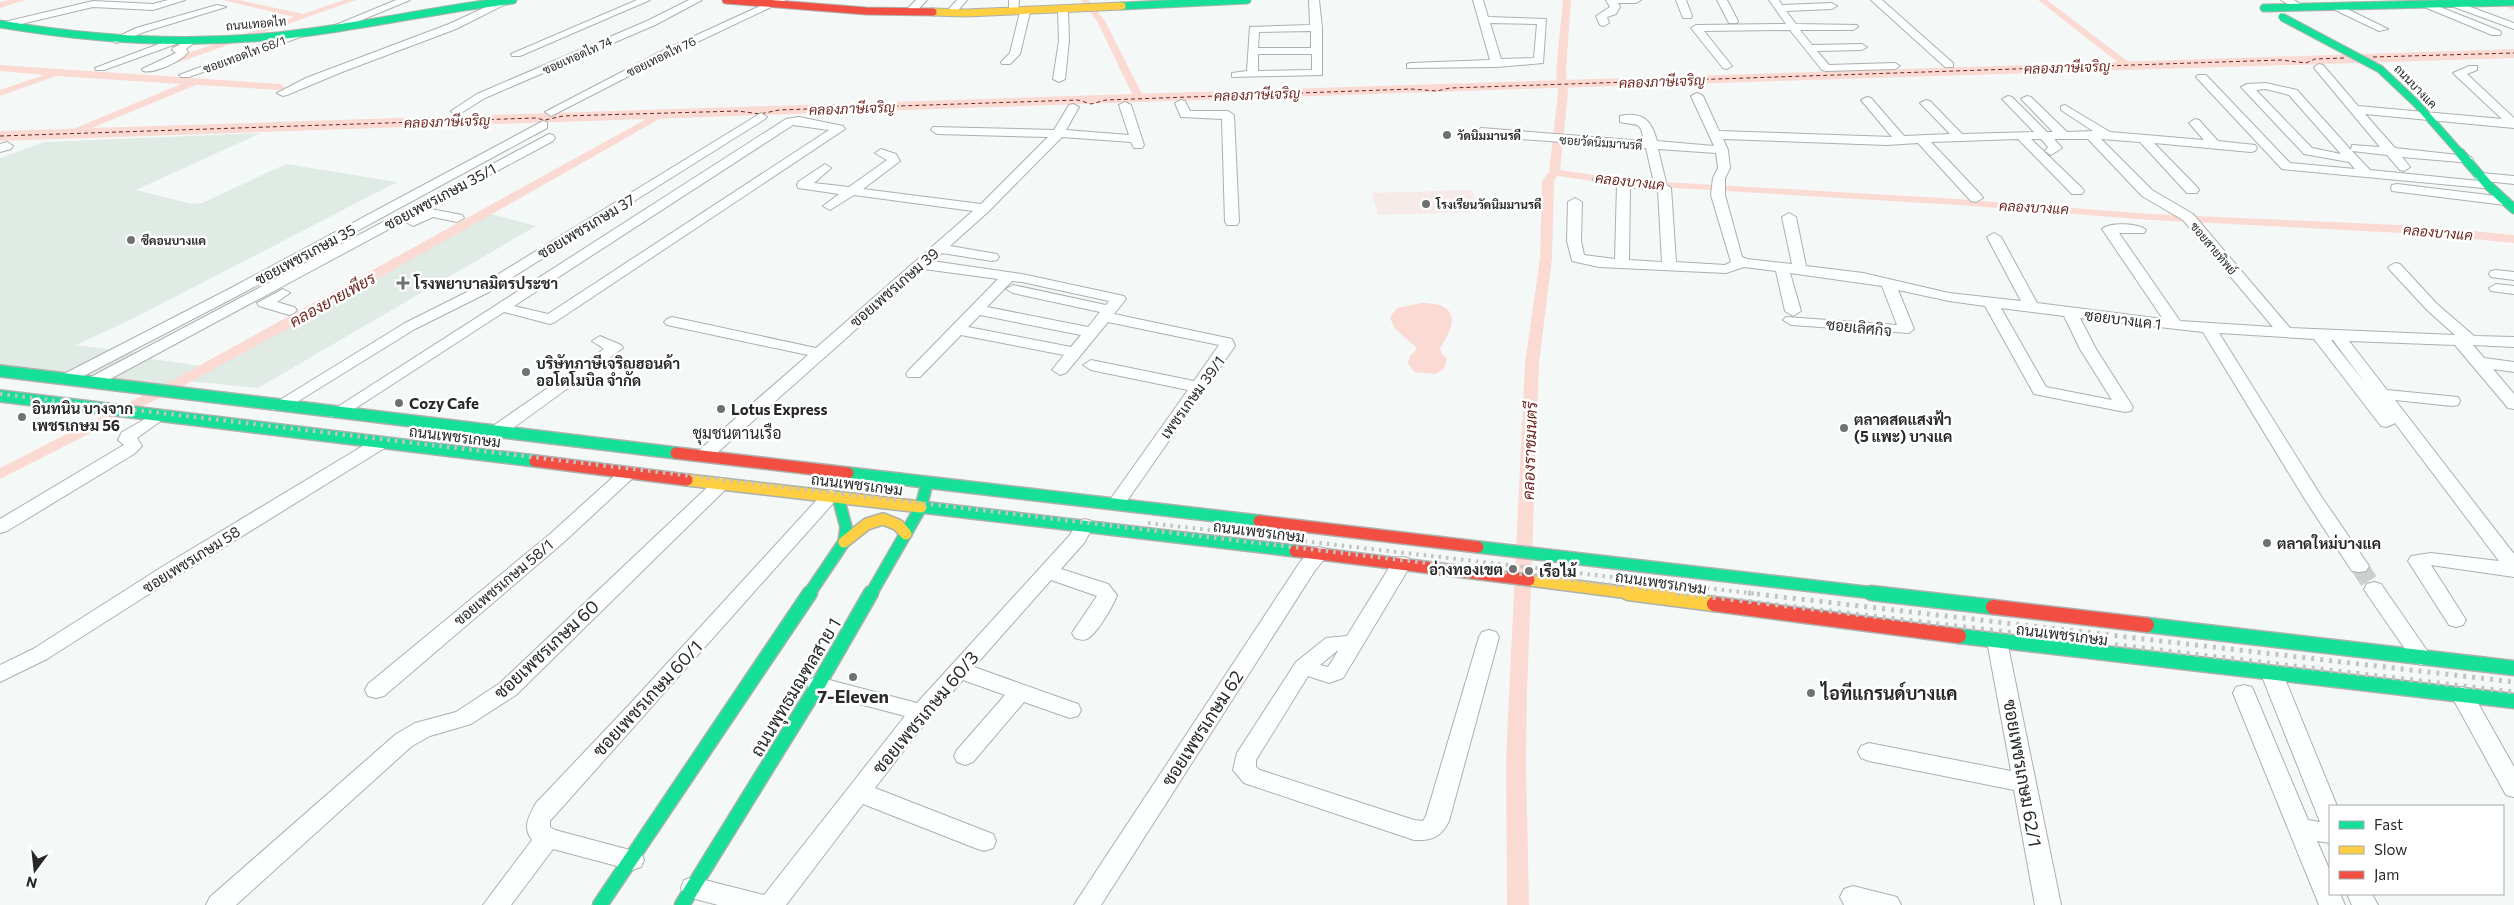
<svg xmlns="http://www.w3.org/2000/svg" width="2514" height="905" font-family="Commissioner,Sarabun,sans-serif">
	<style>
		.built { fill: #e0ebe6 }
		.green { fill: #f6ebe8 }
		.water { fill: #fcdad4 }
		.lines { fill: none; stroke-linecap: round; stroke-linejoin: round }
		.canal { fill: #fcdad4; fill-rule: evenodd }
		.ferry { stroke: #6d2720; stroke-width: 1; stroke-dasharray: 4 3; stroke-linecap: butt }
		.street-tunnel { stroke: #cbd0ce; stroke-width: 18; stroke-dasharray: 18 9; stroke-linecap: butt }
		.street-casing { stroke: #acb0ae; stroke-width: 2 }
		.fast-far3-casing { stroke: #acb0ae; stroke-width: 9 }
		.fast-far2-casing { stroke: #acb0ae; stroke-width: 11 }
		.fast-far1-casing { stroke: #acb0ae; stroke-width: 14 }
		.fast-casing { stroke: #acb0ae; stroke-width: 17 }
		.slow-far2-casing { stroke: #acb0ae; stroke-width: 9 }
		.slow-far1-casing { stroke: #acb0ae; stroke-width: 14 }
		.slow-casing { stroke: #acb0ae; stroke-width: 17 }
		.jam-far2-casing { stroke: #acb0ae; stroke-width: 9 }
		.jam-far1-casing { stroke: #acb0ae; stroke-width: 14 }
		.jam-casing { stroke: #acb0ae; stroke-width: 17 }
		.street { fill: #fdfefe; fill-rule: evenodd }
		.fast-far3 { stroke: #16e098; stroke-width: 7 }
		.fast-far2 { stroke: #16e098; stroke-width: 9 }
		.fast-far1 { stroke: #16e098; stroke-width: 11 }
		.fast { stroke: #16e098; stroke-width: 14 }
		.slow-far2 { stroke: #ffcf43; stroke-width: 7 }
		.slow-far1 { stroke: #ffcf43; stroke-width: 11 }
		.slow { stroke: #ffcf43; stroke-width: 14 }
		.jam-far2 { stroke: #f24e42; stroke-width: 7 }
		.jam-far1 { stroke: #f24e42; stroke-width: 11 }
		.jam { stroke: #f24e42; stroke-width: 14 }
		.rail-far1 { stroke: #c2c3c2; stroke-width: 4; stroke-dasharray: 2.5 5; stroke-linecap: butt }
		.rail { stroke: #c2c3c2; stroke-width: 5; stroke-dasharray: 3 6; stroke-linecap: butt }
		.fast-bridge-casing { stroke: #acb0ae; stroke-width: 9; stroke-linecap: butt }
		.fast-bridge { stroke: #16e098; stroke-width: 7 }
		.poi-dot { fill: #6f7271; stroke: #fff; stroke-width: 2 }
		.labels { text-anchor: middle; dominant-baseline: central; stroke-width: 5; stroke-linejoin: round; paint-order: stroke }
		.far-street-label { font-size: 12px; fill: #272a29; stroke: #fff }
		.far-poi-label { font-size: 12px; font-weight: bold; fill: #272a29; stroke: #fff; text-anchor: start }
		.far-water-label { font-size: 14px; font-style: italic; fill: #6d2720; stroke: #fff }
		.street-label { font-size: 15px; fill: #272a29; stroke: #fff }
		.poi-label { font-size: 15px; font-weight: bold; fill: #272a29; stroke: #fff; text-anchor: start }
		.water-label { font-size: 16px; font-style: italic; fill: #6d2720; stroke: #fff }
		.neighbourhood-label { font-size: 16px; fill: #272a29; stroke: #fff }
		.near-street-label { font-size: 18px; fill: #272a29; stroke: #fff }
		.near-poi-label { font-size: 18px; font-weight: bold; fill: #272a29; stroke: #fff; text-anchor: start }
	</style>
	<rect width="100%" height="100%" fill="#f4f9f7"/>
	<path class="built" d="M261,133L136,190L192,204L202,203L286,164L397,182L130,320L76,345L154,355L152,359L202,366L164,386L0,367V158L44,142Z
		M491,214L536,226L258,388L186,381Z"/>
	<path class="green" d="M1472,190L1480,212L1378,215L1372,193Z"/>
	<path class="water" d="M2514,49V58L1522,89L0,141V131Z
		M1421,303C1458,303 1458,321 1440,348L1442,354L1447,358L1444,369L1435,374L1414,372L1408,363L1410,356L1416,350V347L1395,329L1390,318L1397,308Z"/>
	<g class="lines">
		<path class="canal" d="M10,0H25L0,8V2Z
			M223,0H239L303,14L344,0H356L165,67H159V63L294,17Z
			M1081,0H1089L1105,21L1145,100L1143,102L1135,100L1097,21Z
			M1563,0H1571L1566,71L1568,93L1560,170L1614,178L1620,181L1614,184L1557,176L1554,181L1552,258L1539,363L1527,695L1526,762L1529,905H1507L1506,762L1509,695L1525,363L1540,258L1542,181L1549,172L1558,93L1556,71Z
			M2038,0H2047L2131,64V68H2125Z
			M2489,0H2501L2514,4V10Z
			M0,65L280,84L285,87L280,90L196,85L70,137L66,136V132L181,84L56,76L0,96V90L44,75L0,71Z
			M659,112L663,113V117L342,299L185,385L0,479V468L175,379Z
			M1647,181L1958,199L2151,214L2422,226L2514,235V243L2422,234L2151,220L1958,205L1643,186V182Z"/>
		<path class="ferry" d="M2373,57L2514,53
			M0,136L535,118L545,120L563,116L738,111L760,114L779,110L1078,100L1091,104L1106,100L1411,89L1437,91L1450,88L2281,60L2306,63L2315,59L2344,58"/>
		<path class="street-tunnel" d="M2359,566L2374,589"/>
		<g class="street-casing">
			<path id="street" d="M168,0H185L153,10L93,7L4,28L0,27V23L93,1L153,4Z
				M396,0H410L335,31L326,29Z
				M501,0L512,1L456,29L342,72L287,95L283,96L277,93L306,78L449,24Z
				M637,0H650L520,56H512L511,54Z
				M689,0H702L655,25L485,98L461,113H453L451,111L477,94L647,21Z
				M773,0H786L672,54L555,114L551,116L545,112L664,50Z
				M916,0H927L913,15H905V11Z
				M957,0H967L954,15H946L945,13Z
				M1009,0H1019L1018,14L1009,12Z
				M1309,0H1319L1322,28V75L1232,77V73L1247,71L1250,27L1310,25ZM1311,31V48H1258L1259,32ZM1258,54H1312V70L1258,71Z
				M1473,0H1483L1488,17L1546,19L1543,63L1497,67L1407,68V64L1411,63L1490,60ZM1490,23L1537,24L1534,58L1501,59Z
				M1606,0H1641L1636,3H1618L1620,7L1616,14L1607,17L1609,23L1604,26L1600,25L1596,16L1610,7Z
				M1676,0H1686L1692,16L1691,18H1683Z
				M1717,0H1727L1738,21L1737,23H1729Z
				M1769,0H1779L1782,5L1832,3L1837,6L1832,9L1786,11L1796,24L1857,25L1858,27L1853,30H1800L1812,45L1862,44L1867,47L1862,50L1817,51L1829,65L1895,63L1900,66L1895,69L1826,71L1822,70L1790,30L1704,31L1732,66L1727,69L1723,68L1691,28L1696,25L1786,24Z
				M1871,0H1882L1953,63V67H1945Z
				M2281,0H2294L2305,7L2296,9Z
				M2425,1L2500,31L2501,33L2500,35H2492L2422,6L2420,4Z
				M2457,2L2514,23V29L2454,7L2452,5Z
				M2331,4H2337L2388,29L2379,31L2331,8Z
				M217,5L226,7L144,32L120,42L116,43L111,40L136,28Z
				M1063,7L1068,10L1069,41L1065,79L1059,82L1053,79L1059,41L1058,10Z
				M1025,9L1030,12L1020,54L1010,64H1002L1001,62L1010,53L1020,12Z
				M302,30L306,31V35L189,77H181L179,75Z
				M172,39L177,42L176,44L104,70H96L95,68Z
				M190,39L195,42L186,49L188,52C182,61 154,74 143,71L142,69L176,53L172,50L173,48Z
				M2319,64L2323,65L2358,106L2502,119L2453,73L2469,66H2477V70L2467,74L2514,118V128L2365,114L2395,148L2467,156L2471,157L2473,160L2471,163L2402,157L2410,167L2404,171L2400,170L2387,155L2352,151L2370,170L2489,182L2495,186L2494,189L2282,169L2196,77L2198,75H2206L2290,163L2355,169L2349,162L2304,154L2241,87L2247,84L2266,83L2297,90L2351,150L2352,145L2380,147L2315,69L2314,67ZM2266,89L2289,95L2341,154L2312,148L2256,90Z
				M1697,93L1703,96L1719,131L1892,137L1861,100L1867,97L1871,98L1904,136L1950,134L1920,103L1926,100L1930,101L1962,134L2034,132L2004,101L2002,99L2008,96L2012,97L2047,132H2053L2023,101L2021,99L2027,96L2031,97L2067,132L2093,131L2061,110V106L2065,105L2110,132L2204,140L2189,123L2195,119L2199,120L2218,141L2255,145L2257,148L2255,151L2251,152L2154,143L2197,187L2199,190L2197,193H2187L2140,142L2101,139L2152,190L2193,214L2290,328L2455,335L2427,310L2390,270L2388,267L2395,263L2400,264L2437,304L2474,336L2514,337V347L2473,345L2484,358L2514,362V372L2493,369L2514,394V409L2508,408L2455,345L2349,341L2387,390L2458,397L2460,401L2458,405L2452,406L2395,400L2514,554V577L2431,565L2466,620L2463,625L2456,627L2449,625L2408,561L2411,556L2431,553L2499,561L2395,423L2387,427L2381,426L2314,339L2219,333L2321,496L2369,566L2366,571L2359,572L2352,571L2304,498L2203,332L2080,318L2096,349L2133,407L2131,411L2125,412L2034,394L1985,306L1949,301L1898,290L1914,329L1909,333L1791,325L1783,320L1786,317L1897,325L1882,286L1790,273L1801,311L1793,316L1785,311L1776,271L1744,267L1726,273L1599,267L1572,261L1567,241L1568,202L1575,198L1582,202L1581,241L1584,255L1615,259L1617,185L1594,182L1593,179L1599,175L1654,183L1646,148L1481,136L1475,132L1481,128L1644,141C1640,120 1638,126 1620,122V116C1643,111 1652,121 1657,141L1714,146L1691,96ZM1723,139L1887,145L1918,143L1971,201L1976,202L1983,198L1981,195L1931,142L2018,139L2072,194H2082L2084,191L2082,188L2031,139H2041L2048,147L2045,151L2051,155L2062,148L2054,139H2088L2142,196L2183,220L2273,327L2180,321L2119,233H2144L2146,230C2139,223 2109,222 2102,229L2163,319L2037,303L2001,237L1994,233L1987,237L2021,301L1949,293L1863,273L1806,266L1796,217L1789,213L1782,217L1792,264L1747,259L1742,257L1725,195V178L1730,168L1728,150ZM1658,149L1716,153L1718,168L1713,178L1711,195L1731,262L1725,265L1676,262L1671,188L1665,184L1666,182ZM1630,187L1658,191L1662,262L1629,260ZM2001,308L2064,316L2080,349L2112,400L2046,387ZM2331,340H2333L2365,383Z
				M1181,100L1185,101L1190,111H1228L1234,115L1239,222L1237,225H1227L1225,222L1222,119L1181,117L1175,103Z
				M1125,102L1131,105L1144,145L1142,148H1134L1131,142L1062,137L989,211L950,246L997,254L999,257L997,260L992,261L942,253L932,261L1022,274L1124,296L1126,299L1114,314L1232,339L1235,346L1122,508H1110L1107,504L1188,390L1091,370L1083,365L1091,360L1194,381L1219,345L1108,322L1066,373L1060,375L1052,370L1064,355L961,335L920,377H908L906,374L908,371L998,279L924,269L709,460H697L694,456L697,452L808,355L667,325L664,322L667,319L672,317L816,348L973,211L854,195L830,210L823,206L839,194L798,188L797,185L798,182L825,164L831,168L814,183L849,187L887,160L875,153L881,149L896,154L900,161L863,189L981,204L1048,137L937,134L931,130L933,127L1054,130L1069,105L1073,104L1079,107L1066,130L1129,135L1119,105ZM1012,281L1022,282L1109,301L1106,305L1013,285L1006,289L1013,293L1100,312L1088,327L987,307ZM980,315L1081,335L1071,347L968,327Z
				M761,113L767,117L765,119L489,292L415,329L284,410H272L270,406L405,323L479,286Z
				M799,117L843,126L845,129L555,322L550,324L504,312L342,417H330L328,413L786,119ZM793,125L829,130L548,314L514,306Z
				M543,121L547,122V128L241,294L72,382H60L58,379L60,376L231,288Z
				M549,134L553,135L555,138L553,141L99,385H87L85,382L87,379Z
				M7,142L13,146L11,149L0,152V144Z
				M2481,173L2514,176V184L2476,180L2475,177L2476,174Z
				M2397,184L2505,197L2512,201L2505,205L2392,191L2391,188L2392,185Z
				M431,209L462,215L464,218L457,222L433,217L413,226L406,222Z
				M2496,270L2514,272V280L2491,277L2489,274L2491,271Z
				M2496,284L2514,286V294L2491,291L2489,288Z
				M283,289L290,293L277,302L294,307L297,310L294,313L289,315L259,306L257,303Z
				M600,336L621,345L623,348L502,436H490L487,432L490,428L604,349L592,341Z
				M161,410L167,411L169,415L137,438L142,446L134,454L7,531L0,533V519L122,446L124,445L118,440L122,432Z
				M382,437L388,438L391,442L388,446L179,575L47,659L0,682V665L33,649L165,565L376,438Z
				M629,467L635,468L638,472L635,476L564,542L384,696L376,698L368,696L365,690L368,684L550,534L623,468Z
				M721,478L727,480L730,484L727,488L516,695L471,724L430,736L412,746L236,905H206L210,897L396,734L415,723L456,712L500,683L715,480Z
				M830,490L836,492L839,496L836,500L550,821V827L555,830L641,853L644,860L641,867L632,870L553,849L511,905H483L532,840C522,827 529,816 536,803L629,705L824,492Z
				M1085,519L1092,521L1094,525L1084,543L1061,569L1108,584L1117,595C1114,605 1096,635 1087,639C1082,641 1079,639 1075,638L1072,633L1097,596L1051,580L974,667L1078,704L1081,710L1078,716L1070,718L1024,702L973,762L965,765L957,762L954,756L957,750L1005,695L963,680L929,718L875,788L993,834L996,841L993,848L984,851L975,848L863,804L786,905H718L684,896L681,888L684,880L693,877L764,895L905,716L810,691L807,685L810,679L818,677L917,703L1070,535L1078,521Z
				M1319,547L1326,549L1329,553L1314,572L1101,905H1074L1300,562L1312,549Z
				M1402,557L1409,558L1412,563L1343,678L1329,683L1308,676L1256,760V767L1260,770L1414,820L1423,821L1426,816L1479,637L1482,632L1489,630L1496,632L1499,637L1449,821C1441,837 1432,841 1414,840L1244,783L1233,770L1237,753L1296,662L1326,638L1347,636L1395,558ZM1338,651L1328,667L1320,665L1337,651Z
				M2374,582L2381,584L2428,652L2431,657L2428,662L2421,665L2414,662L2367,594L2364,589L2367,584Z
				M1997,634L2004,636L2007,641L2061,905H2035L2014,790L1869,761L1861,758L1858,752L1861,746L1869,743L2011,771L1987,641L1990,636Z
				M2272,666L2280,668L2283,674L2337,806H2330V843L2317,841L2330,871V894H2340L2345,905H2319L2233,693L2236,687L2244,685L2252,687L2308,820L2320,822L2261,674L2264,668Z
				M2462,687L2470,689L2514,767V797L2506,795L2451,695L2454,689Z
				M1853,886L1897,897L1901,905H1844L1840,897L1844,889Z
				M2347,894H2372L2378,905H2352Z"/>
		</g>
		<g class="fast-far3-casing">
			<path id="fast-far3" d="M1122,6L1247,0
				M2264,8L2514,2
				M0,24C88,39 176,45 265,37C348,30 430,10 513,0
				M2417,104L2461,154"/>
		</g>
		<g class="fast-far2-casing">
			<path id="fast-far2" d="M2460,153L2489,186L2514,209"/>
		</g>
		<g class="fast-far1-casing">
			<path id="fast-far1" d="M0,371L676,453
				M0,396L535,461
				M848,473L1259,521
				M921,507L1295,551
				M1478,547L1882,594
				M809,594L844,542L846,527L838,497
				M871,594L921,507L927,483"/>
		</g>
		<g class="fast-casing">
			<path id="fast" d="M1871,593L1993,607
				M2147,625L2514,668
				M1959,636L2514,701
				M600,905L810,593
				M682,905L818,685L871,593"/>
		</g>
		<g class="slow-far2-casing">
			<path id="slow-far2" d="M933,12L966,13L1122,6"/>
		</g>
		<g class="slow-far1-casing">
			<path id="slow-far1" d="M687,480L921,507
				M844,542L867,524L883,519L898,525L906,534
				M1529,580L1637,594"/>
		</g>
		<g class="slow-casing">
			<path id="slow" d="M1628,593L1714,604"/>
		</g>
		<g class="jam-far2-casing">
			<path id="jam-far2" d="M726,0L866,11L933,12"/>
		</g>
		<g class="jam-far1-casing">
			<path id="jam-far1" d="M676,453L848,473
				M535,461L687,480
				M1259,521L1478,547
				M1295,551L1529,580"/>
		</g>
		<g class="jam-casing">
			<path id="jam" d="M1714,604L1959,636
				M1993,607L2147,625"/>
		</g>
		<use href="#street" class="street"/>
		<use href="#fast-far3" class="fast-far3"/>
		<use href="#fast-far2" class="fast-far2"/>
		<use href="#fast-far1" class="fast-far1"/>
		<use href="#fast" class="fast"/>
		<use href="#slow-far2" class="slow-far2"/>
		<use href="#slow-far1" class="slow-far1"/>
		<use href="#slow" class="slow"/>
		<use href="#jam-far2" class="jam-far2"/>
		<use href="#jam-far1" class="jam-far1"/>
		<use href="#jam" class="jam"/>
		<path class="rail-far1" d="M0,394L1688,594
			M1148,523L1758,594"/>
		<path class="rail" d="M1677,593L2514,692
			M1748,593L2514,682"/>
		<g class="fast-bridge-casing">
			<path id="fast-bridge" d="M2282,17L2380,69L2417,104"/>
		</g>
		<use href="#fast-bridge" class="fast-bridge"/>
	</g>
	<g class="poi-dot">
		<circle cx="1447" cy="135" r="5"/>
		<circle cx="1426" cy="204" r="5"/>
		<circle cx="131" cy="240" r="5"/>
		<path d="M400.5 275.5h5v5h5v5h-5v5h-5v-5h-5v-5h5z"/>
		<circle cx="526" cy="372" r="5"/>
		<circle cx="399" cy="403" r="5"/>
		<circle cx="721" cy="409" r="5"/>
		<circle cx="22" cy="417" r="5"/>
		<circle cx="1844" cy="428" r="5"/>
		<circle cx="2267" cy="543" r="5"/>
		<circle cx="1513" cy="569" r="5"/>
		<circle cx="1529" cy="571" r="5"/>
		<circle cx="853" cy="677" r="5"/>
		<circle cx="1811" cy="693" r="5"/>
	</g>
	<g class="labels">
		<g class="far-street-label">
			<text transform="translate(256 23) rotate(-5)">ถนนเทอดไท</text>
			<text transform="translate(244 54) rotate(-20)">ซอยเทอดไท 68/1</text>
			<text transform="translate(577 55) rotate(-24)">ซอยเทอดไท 74</text>
			<text transform="translate(661 56) rotate(-26)">ซอยเทอดไท 76</text>
			<text transform="translate(2416 86) rotate(46)">ถนนบางแค</text>
			<text transform="translate(1601 142) rotate(4)">ซอยวัดนิมมานรดี</text>
			<text transform="translate(2214 248) rotate(50)">ซอยสายทิพย์</text>
		</g>
		<g class="far-poi-label">
			<text x="1457" y="135">วัดนิมมานรดี</text>
			<text x="1436" y="204">โรงเรียนวัดนิมมานรดี</text>
			<text x="141" y="240">ซีคอนบางแค</text>
		</g>
		<g class="far-water-label">
			<text transform="translate(2067 67) rotate(-2)">คลองภาษีเจริญ</text>
			<text transform="translate(1662 81) rotate(-2)">คลองภาษีเจริญ</text>
			<text transform="translate(1257 94) rotate(-2)">คลองภาษีเจริญ</text>
			<text transform="translate(852 108) rotate(-2)">คลองภาษีเจริญ</text>
			<text transform="translate(447 121) rotate(-2)">คลองภาษีเจริญ</text>
			<text transform="translate(1630 181) rotate(6)">คลองบางแค</text>
			<text transform="translate(2034 207) rotate(3)">คลองบางแค</text>
			<text transform="translate(2438 232) rotate(5)">คลองบางแค</text>
		</g>
		<g class="street-label">
			<text transform="translate(440 196) rotate(-28)">ซอยเพชรเกษม 35/1</text>
			<text transform="translate(586 226) rotate(-31)">ซอยเพชรเกษม 37</text>
			<text transform="translate(305 254) rotate(-28)">ซอยเพชรเกษม 35</text>
			<text transform="translate(894 287) rotate(-41)">ซอยเพชรเกษม 39</text>
			<text transform="translate(2123 319) rotate(7)">ซอยบางแค 1</text>
			<text transform="translate(1859 327) rotate(6)">ซอยเลิศกิจ</text>
			<text transform="translate(1192 397) rotate(-54)">เพชรเกษม 39/1</text>
			<text transform="translate(455 436) rotate(7)">ถนนเพชรเกษม</text>
			<text transform="translate(857 484) rotate(7)">ถนนเพชรเกษม</text>
			<text transform="translate(1259 531) rotate(7)">ถนนเพชรเกษม</text>
			<text transform="translate(191 559) rotate(-32)">ซอยเพชรเกษม 58</text>
			<text transform="translate(503 582) rotate(-40)">ซอยเพชรเกษม 58/1</text>
			<text transform="translate(1661 582) rotate(8)">ถนนเพชรเกษม</text>
			<text transform="translate(2062 634) rotate(7)">ถนนเพชรเกษม</text>
		</g>
		<g class="poi-label">
			<text x="414" y="283">โรงพยาบาลมิตรประชา</text>
			<text x="536" y="363">บริษัทภาษีเจริญฮอนด้า<tspan x="536" dy="17">ออโตโมบิล จำกัด</tspan></text>
			<text x="409" y="403">Cozy Cafe</text>
			<text x="32" y="408">อินทนิน บางจาก<tspan x="32" dy="17">เพชรเกษม 56</tspan></text>
			<text x="731" y="409">Lotus Express</text>
			<text x="1854" y="419">ตลาดสดแสงฟ้า<tspan x="1854" dy="17">(5 แพะ) บางแค</tspan></text>
			<text x="2277" y="543">ตลาดใหม่บางแค</text>
			<text x="1503" y="569" text-anchor="end">อ่างทองเขต</text>
			<text x="1539" y="571">เรือไม้</text>
		</g>
		<g class="water-label">
			<text transform="translate(332 299) rotate(-29)">คลองยายเพียร</text>
			<text transform="translate(1529 451) rotate(-88)">คลองราชมนตรี</text>
		</g>
		<g class="neighbourhood-label">
			<text x="737" y="432">ชุมชนตานเรือ</text>
		</g>
		<g class="near-street-label">
			<text transform="translate(546 649) rotate(-43)">ซอยเพชรเกษม 60</text>
			<text transform="translate(795 687) rotate(-59)">ถนนพุทธมณฑลสาย 1</text>
			<text transform="translate(647 698) rotate(-47)">ซอยเพชรเกษม 60/1</text>
			<text transform="translate(925 712) rotate(-50)">ซอยเพชรเกษม 60/3</text>
			<text transform="translate(1202 728) rotate(-57)">ซอยเพชรเกษม 62</text>
			<text transform="translate(2023 773) rotate(80)">ซอยเพชรเกษม 62/1</text>
		</g>
		<g class="near-poi-label">
			<text x="1821" y="693">ไอทีแกรนด์บางแค</text>
			<text x="853" y="696" text-anchor="middle">7-Eleven</text>
		</g>
	</g>
	<rect x="2329" y="805" width="175" height="90" fill="#ffffff" stroke="#a9aaa9"/>
	<rect x="2339" y="821" width="25" height="8" fill="#16e098" stroke="#a9aaa9"/>
	<text x="2374" y="830" font-size="15" fill="#272a29">Fast</text>
	<rect x="2339" y="846" width="25" height="8" fill="#ffcf43" stroke="#a9aaa9"/>
	<text x="2374" y="855" font-size="15" fill="#272a29">Slow</text>
	<rect x="2339" y="871" width="25" height="8" fill="#f24e42" stroke="#a9aaa9"/>
	<text x="2374" y="880" font-size="15" fill="#272a29">Jam</text>
	<g transform="translate(35 870) rotate(195)" stroke="#ffffff" stroke-width="4" paint-order="stroke">
	<path d="M0-4L9 19L0 12L-9 19Z" fill="#272a29"/>
	<text y="-8" font-size="14" font-weight="bold" text-anchor="middle" fill="#272a29">N</text>
	</g>
</svg>
